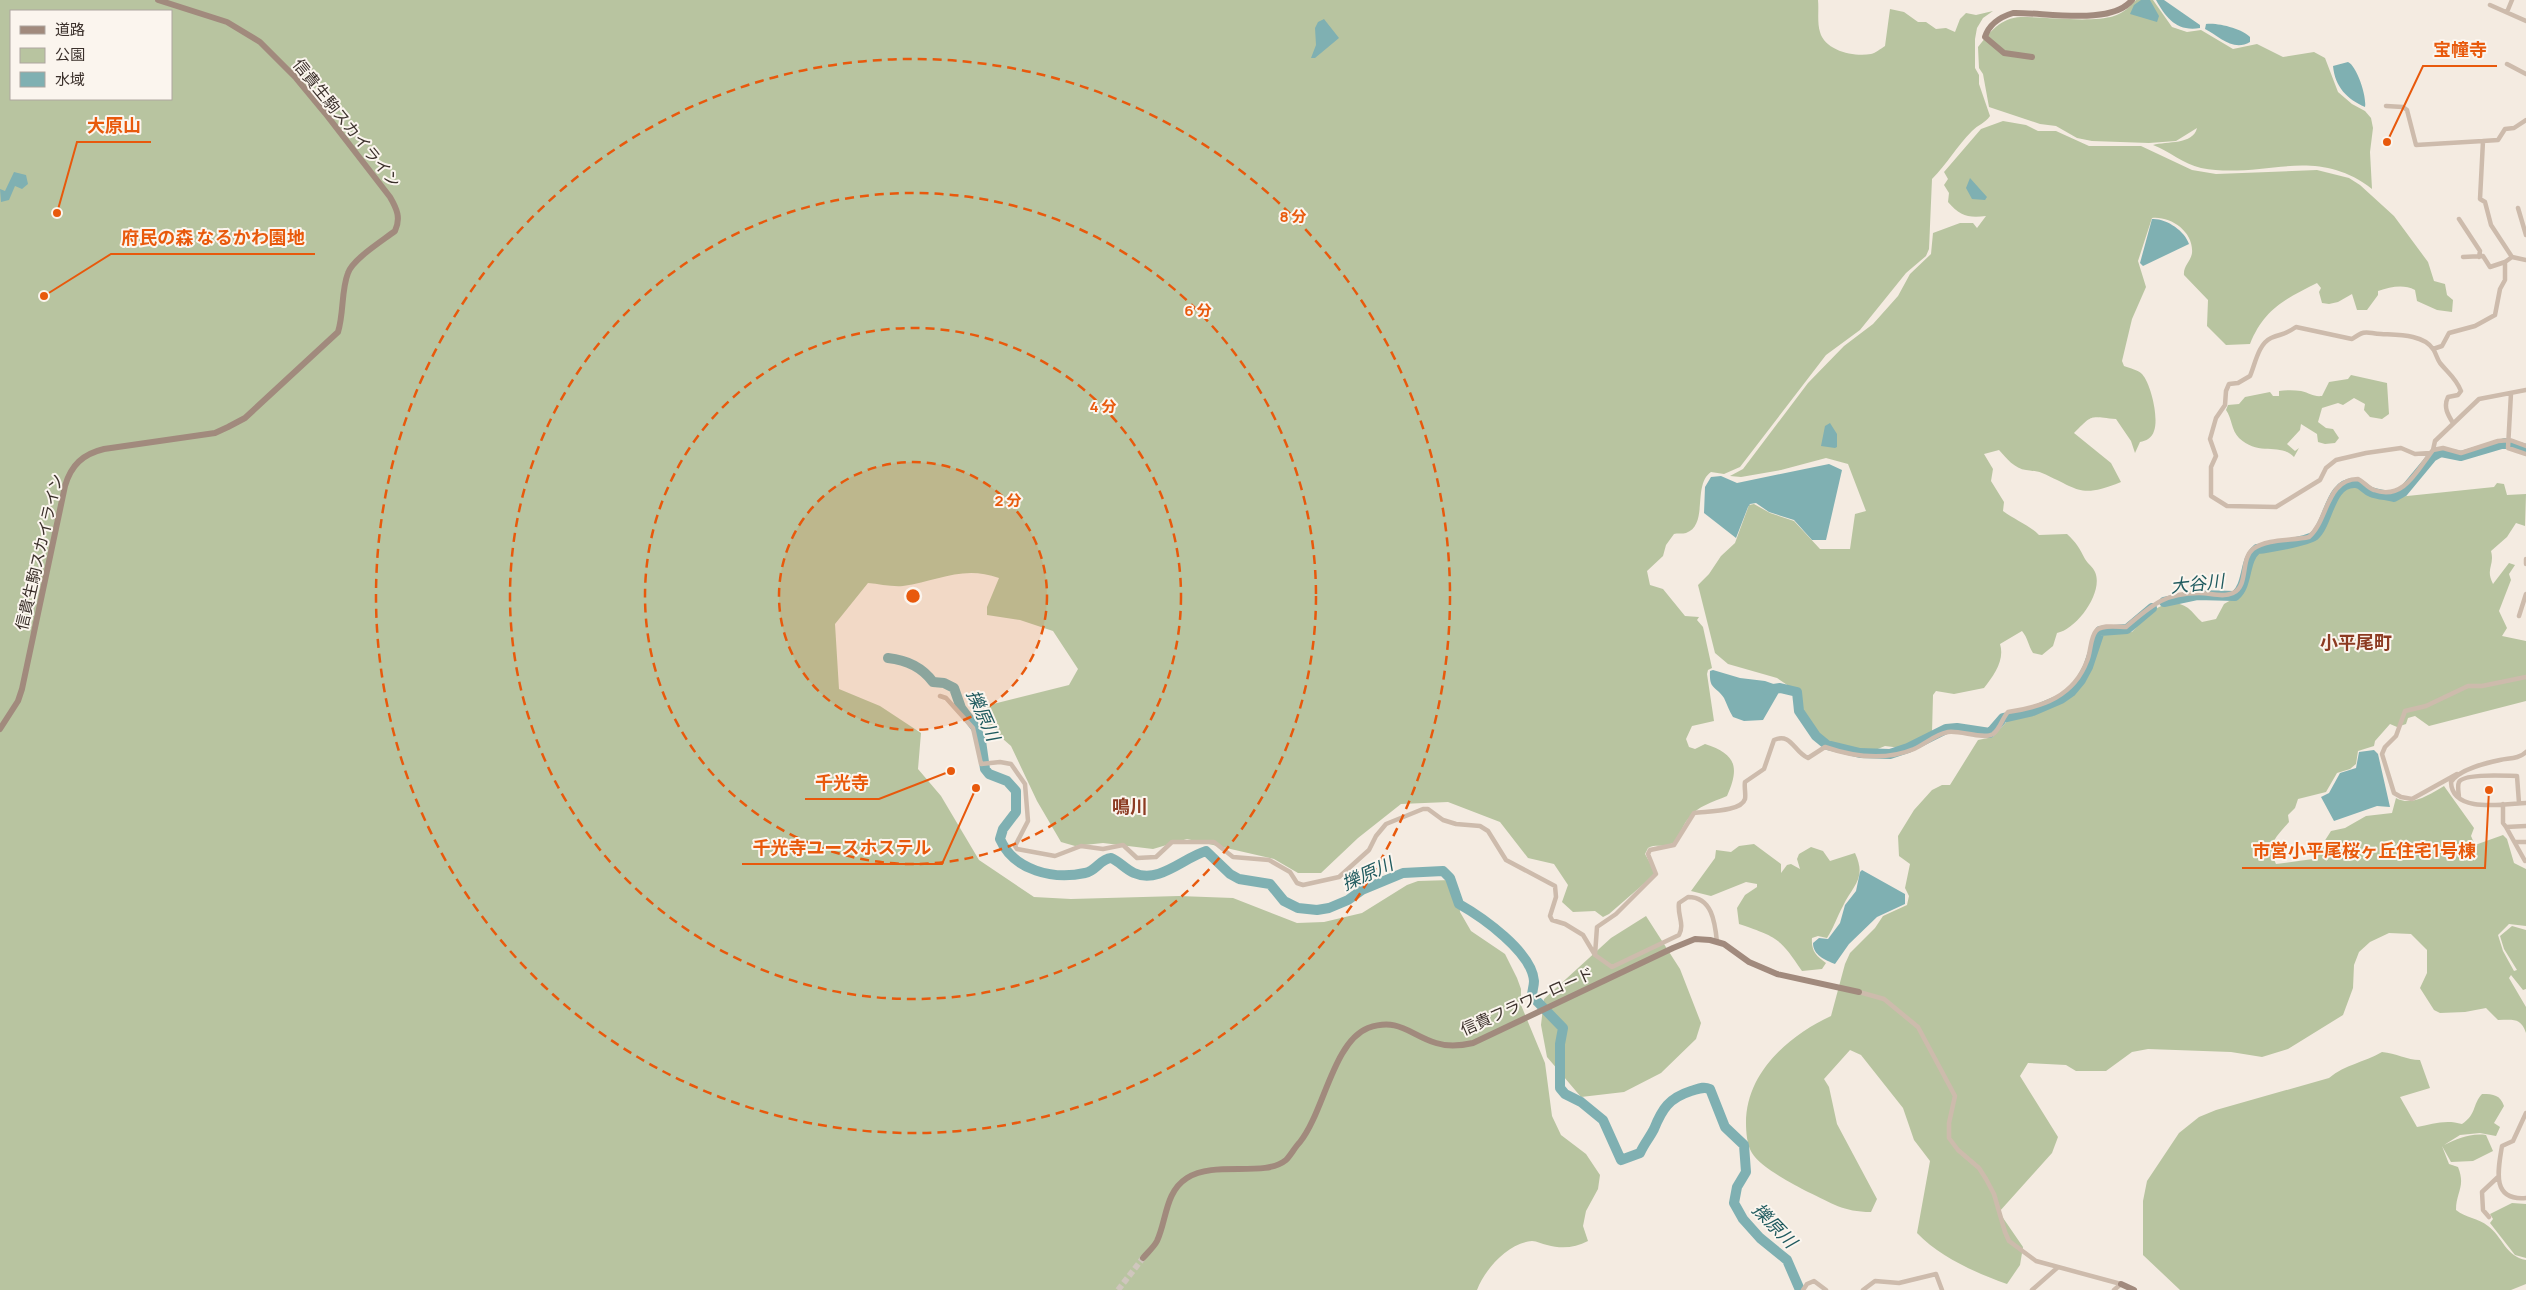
<svg xmlns="http://www.w3.org/2000/svg" width="2526" height="1290" font-family="Manrope,'Noto Sans JP',sans-serif">
	<style>
		.green { fill: #b8c4a0; fill-rule: evenodd }
		.water { fill: #7fb0b2 }
		.lines { fill: none; stroke-linecap: round; stroke-linejoin: round }
		.river { stroke: #7fb0b2; stroke-width: 10 }
		.secondary-tunnel { stroke: #cfc6bd; stroke-width: 6; stroke-dasharray: 6 3; stroke-linecap: butt }
		.street { stroke: #cdbbac; stroke-width: 4.5 }
		.secondary { stroke: #a18a7d; stroke-width: 6 }
		.ring { fill: none; stroke: #e8590c; stroke-width: 2.5; stroke-dasharray: 9 6 }
		.labels { text-anchor: middle; dominant-baseline: central; stroke-width: 4; stroke-linejoin: round; paint-order: stroke }
		.street-label { font-size: 16px; fill: #3b302b; stroke: #fbf5ee }
		.water-label { font-size: 18px; font-style: italic; fill: #1f5a5e; stroke: #fbf5ee }
		.neighbourhood-label { font-size: 18px; font-weight: bold; fill: #8c3b22; stroke: #fbf5ee }
		.centre { fill: #e8590c; stroke: #fbf5ee; stroke-width: 2.5 }
		.ring-label { font-size: 15px; text-anchor: middle; font-weight: bold; fill: #e8590c; stroke: #fbf5ee; stroke-width: 4; stroke-linejoin: round; paint-order: stroke }
		.leader { fill: none; stroke: #e8590c; stroke-width: 2 }
		.callout-dot { fill: #e8590c; stroke: #fbf5ee; stroke-width: 2 }
		.callout-label { font-size: 18px; text-anchor: middle; font-weight: bold; fill: #e8590c; stroke: #fbf5ee; stroke-width: 4; stroke-linejoin: round; paint-order: stroke }
	</style>
	<rect width="100%" height="100%" fill="#f4ebe1"/>
	<path class="green" d="M0,0H1818C1819,10 1817,23 1820,32C1825,51 1854,57 1871,54C1876,53 1880,49 1885,46L1890,9L1904,12L1918,22H1926L1936,29L1946,28L1955,32L1960,19L1966,13L1976,15L1993,11L1983,18L1977,28L1975,39V68L1979,75V84L1990,116C1985,123 1978,125 1972,131C1957,146 1947,164 1932,179L1929,249L1926,256L1906,273L1860,330L1826,355L1740,467L1724,474L1711,472C1692,485 1709,525 1686,533C1683,534 1677,533 1674,534L1666,545L1663,556L1647,571L1650,585L1663,589L1685,616L1699,617L1697,620L1703,627L1712,668L1708,670L1707,674L1714,721L1692,726L1686,739L1689,747L1695,749L1705,744C1736,754 1740,767 1727,796C1713,802 1697,806 1688,819C1682,826 1680,837 1674,842C1666,849 1656,843 1648,848L1645,854L1654,870V875L1609,914L1603,917L1595,911L1573,912L1562,902L1568,885L1554,864L1528,858L1500,822L1448,802L1401,804L1358,838L1321,873H1298L1274,859L1187,839L1153,849L1103,843L1075,846L1061,842L1037,801L1011,746L979,718L989,705L1069,685L1078,669L1053,631L1020,620L987,615V607L999,578C963,565 938,581 903,586C892,587 879,584 868,583L835,624L839,689L880,706L921,733L918,769L941,796L979,860L1034,897L1071,899L1179,896L1233,898L1297,923L1324,922L1362,913L1407,885L1418,881L1451,880L1459,895L1460,912L1471,931L1505,954L1517,978L1521,989V1005L1545,1063L1552,1116L1561,1135L1586,1154L1600,1175L1598,1189L1586,1211L1583,1226L1588,1241C1575,1248 1561,1249 1547,1245C1542,1244 1537,1241 1532,1241C1508,1243 1485,1269 1477,1290H0ZM11,11H171V99H11Z
		M2136,0H2153L2172,27L2187,32L2201,30L2233,49L2257,44L2283,57L2314,52L2325,58L2338,92L2352,104L2365,111L2371,118L2373,128L2370,152L2372,189C2314,144 2263,180 2201,168C2183,164 2169,151 2153,145C2167,141 2193,145 2197,128L2176,141L2149,143L2092,141L2077,138L2056,126L2040,124L1989,107L1983,74L1979,68L1978,47C1990,32 2000,18 2021,17C2046,17 2092,23 2114,16C2123,13 2130,7 2136,0Z
		M2003,121L2026,125L2038,131H2056L2089,146H2141L2192,170L2216,174L2317,170L2349,178L2360,185L2394,216L2428,262L2434,281L2445,284L2447,295L2453,300L2452,312L2437,310L2417,301L2415,290C2403,284 2391,287 2378,291V295L2367,310H2357L2352,294L2338,302L2329,304L2322,303L2319,292L2321,288L2317,283C2285,299 2264,309 2250,344L2226,345L2207,326L2208,300L2184,275C2183,266 2191,261 2192,253C2194,232 2171,216 2152,218L2138,261L2146,287L2132,319L2122,361L2124,366C2129,368 2138,370 2142,374C2151,384 2159,418 2154,431C2152,438 2146,441 2140,442L2135,453L2131,441L2116,419C2089,417 2094,413 2074,433L2111,463L2121,482C2079,499 2079,489 2042,473C2037,471 2031,471 2026,470C2015,469 2006,458 1999,450L1984,454L1993,469L1991,481L2004,502L2003,511C2015,520 2029,525 2039,535L2067,534C2076,542 2080,549 2085,559C2088,564 2093,567 2095,572C2104,592 2077,629 2057,633L2053,646L2042,655L2033,653C2028,645 2028,638 2022,631L2000,644C2005,660 1994,675 1984,688L1954,694L1936,691L1933,695L1932,733L1901,748L1885,746L1868,753L1828,744L1820,737L1801,712L1799,693L1777,678L1728,664L1715,653L1698,585L1709,574L1721,556L1735,543L1749,505L1754,504L1770,513L1794,521L1820,549H1850L1855,514L1866,511L1848,464L1826,458L1781,470L1741,477L1730,476L1743,469L1808,383L1844,346L1873,324L1898,296L1910,274L1931,254L1933,233L1960,223H1973L1977,228L1986,216C1968,218 1960,216 1948,202L1949,193L1944,185L1948,179L1944,172L1981,129Z
		M2351,375L2387,383L2389,414L2382,419L2370,417L2364,410L2365,404L2354,398L2343,405L2338,403L2322,408L2318,422L2326,428L2333,429L2339,438L2335,443L2325,444L2318,442L2317,434L2301,424L2300,430L2287,444L2295,451L2299,448L2294,457C2280,442 2259,457 2239,438C2231,430 2232,418 2226,410L2228,405L2239,404L2245,397L2270,392L2273,396H2279V391C2286,390 2294,390 2301,391C2310,393 2313,397 2322,396L2329,382L2348,379Z
		M2497,483L2504,484L2507,495L2526,494L2525,526L2516,523L2507,537L2491,551C2495,566 2485,568 2493,584L2509,563L2515,565L2509,574L2511,580L2499,611L2507,628L2502,636L2526,641V701L2429,726L2415,716L2408,718L2406,724L2397,727L2390,724L2375,741L2374,746L2358,751L2356,764L2350,769L2337,773L2326,792L2298,799L2295,808L2288,815L2289,822C2276,837 2266,844 2276,864L2313,859L2331,831L2345,828L2366,816L2392,813L2396,798C2412,807 2430,794 2444,786L2474,828L2471,836L2475,845L2503,835L2507,839L2514,863L2526,869V926L2509,924L2498,935L2503,951L2514,971L2517,970L2504,949L2500,936L2512,926L2526,930V989L2523,990L2511,975L2509,978L2526,1007V1033C2521,1017 2512,1020 2498,1020L2486,1008L2465,1012L2440,1013L2434,1010L2420,988L2427,973V950L2411,934L2389,933L2370,942L2359,952L2354,965L2353,988L2343,1015L2288,1049L2262,1057L2231,1052L2148,1049L2132,1052L2106,1071H2076L2066,1065L2028,1063L2020,1076L2058,1137L2052,1153L1999,1212L2023,1247L2020,1265L2007,1284C1976,1273 1940,1257 1917,1233L1930,1161L1914,1140L1903,1108L1861,1055L1850,1050L1824,1079L1829,1087L1837,1124L1877,1199L1871,1212C1843,1212 1832,1203 1808,1192C1793,1184 1760,1167 1752,1153C1747,1145 1746,1132 1746,1123C1746,1073 1788,1036 1831,1016L1845,964L1850,953L1875,928L1883,916L1907,905L1909,896L1905,888L1910,864L1899,856L1898,836L1914,810L1932,790L1942,785H1950L1978,740L1993,737L2009,719L2016,715H2030L2071,695L2086,679L2102,635L2132,632C2145,618 2165,592 2188,608C2193,612 2197,618 2202,622L2216,619L2224,604L2243,593L2252,559L2257,553L2313,540C2317,534 2322,529 2325,524C2334,509 2336,490 2355,485L2369,493L2388,498L2494,487Z
		M1754,844L1781,864V873L1787,865L1791,864L1800,869L1797,859L1799,854L1811,847L1823,851L1830,861L1855,853C1867,879 1853,885 1843,906C1837,917 1834,927 1827,938L1818,936L1812,938C1811,951 1816,956 1826,963L1822,969L1802,971C1780,938 1777,937 1739,924L1737,908L1745,895L1757,887V884L1746,882L1711,896L1691,891L1715,858L1716,850L1731,852L1739,846Z
		M1646,916L1680,969L1701,1023L1696,1039L1661,1073L1624,1092L1581,1097L1547,1057L1541,1025L1544,999L1611,938Z
		M2382,1052C2396,1053 2407,1060 2420,1060L2430,1088L2400,1097L2417,1127C2432,1124 2446,1119 2462,1124C2477,1114 2472,1105 2482,1094C2494,1094 2500,1095 2504,1106L2494,1123L2500,1127L2496,1136L2480,1133L2460,1135L2444,1145C2458,1139 2469,1133 2486,1135L2493,1151L2473,1161L2451,1162L2442,1146L2449,1164L2458,1167C2466,1187 2456,1192 2456,1210C2466,1218 2478,1218 2488,1226C2502,1236 2506,1257 2526,1260V1284L2511,1290H2180L2143,1255V1201L2147,1181L2179,1133L2199,1117L2216,1110L2329,1078C2346,1064 2363,1063 2382,1052Z
		M2512,1203L2526,1204V1258L2515,1255L2490,1223L2493,1219L2490,1214Z"/>
	<path class="water" d="M2141,0H2150L2159,16L2157,22L2130,14L2134,5Z
		M2156,0H2164L2200,25V28C2177,32 2166,18 2156,0Z
		M1324,19L1339,38L1315,58H1311L1316,45L1315,28L1318,22Z
		M2206,24C2217,22 2243,29 2250,37V42C2233,52 2219,36 2205,29Z
		M2348,62C2357,66 2367,97 2365,107C2347,99 2335,87 2333,66Z
		M14,172L26,175L28,184L22,189L15,186L9,200L1,202L0,189L5,191Z
		M1970,178L1987,197L1985,200L1972,199L1966,188Z
		M2152,219C2166,218 2185,231 2189,244L2143,266L2140,263Z
		M1830,423L1837,434V447L1835,448L1821,446L1825,426Z
		M1829,464L1842,470L1826,540H1812L1794,520L1769,512L1756,503L1750,504L1748,507L1736,538L1704,513L1705,487L1711,477L1721,476L1737,483Z
		M1713,670L1740,678L1765,681L1782,687L1763,720L1744,721L1733,717C1729,711 1727,704 1724,698C1715,685 1709,690 1710,671Z
		M2374,750L2378,754L2390,807L2377,806L2334,821L2321,797L2329,793L2340,773L2356,768L2359,752Z
		M1862,870L1905,894V904L1877,917L1849,944L1835,964C1825,960 1813,955 1813,943L1819,938L1828,939L1840,923L1845,905L1856,891L1860,872Z"/>
	<g class="lines">
		<path class="river" d="M2164,602L2197,595L2235,596C2249,584 2243,561 2257,549C2268,548 2307,541 2314,536C2329,524 2329,482 2355,483C2362,483 2365,490 2371,492C2379,495 2387,495 2394,497L2403,492L2432,457L2441,452L2461,456L2505,443L2526,449
			M888,658C907,660 922,667 933,682L944,683L954,688L961,708L976,728L981,741L985,769L989,774L1007,781L1016,791V812L1003,829L1000,839C1014,871 1054,880 1085,873C1096,871 1100,859 1111,858C1119,861 1125,869 1134,873C1159,884 1183,858 1206,851L1230,874L1239,879L1270,884L1284,901L1298,908L1317,910L1329,908L1348,900L1362,890L1403,873L1443,871L1450,878L1459,904C1482,917 1532,952 1534,981C1534,986 1532,991 1532,996L1563,1028L1560,1044V1088L1565,1094L1581,1102L1603,1120L1621,1160L1640,1153C1644,1144 1650,1137 1654,1129C1662,1109 1669,1098 1691,1091C1698,1089 1703,1086 1710,1089L1725,1127L1744,1145L1746,1172L1737,1187L1734,1203L1743,1219L1760,1238L1787,1260L1800,1290
			M1767,690L1780,688L1797,692L1799,711L1816,736L1827,745L1860,753L1890,754L1908,748L1946,729L1957,728L1990,733L2003,718L2033,711L2061,699L2071,692L2081,680L2088,667L2100,631L2127,629L2152,608"/>
		<path class="secondary-tunnel" d="M1118,1290L1143,1258"/>
		<path class="street" d="M2490,5L2526,21
			M2507,12L2512,0
			M2507,64L2526,74
			M2386,106L2403,107L2407,110L2416,145L2483,141
			M2518,208L2526,235
			M2459,219L2480,251L2479,257
			M2463,257L2483,256L2490,267L2505,262L2512,257L2526,260
			M2512,257L2491,225L2485,202L2480,199L2483,141L2498,140L2505,129L2514,128L2526,120
			M2433,349L2442,346L2449,333L2475,326L2495,315L2500,289L2505,280V262
			M2511,393L2508,448L2526,454
			M2433,450L2443,448L2461,453L2498,441L2510,440L2526,446
			M2430,453L2415,454L2401,448L2366,453L2336,460L2326,468L2320,480L2276,507L2227,506L2211,496V467L2216,456L2210,439L2216,418L2225,405L2226,391L2229,384L2238,383L2250,376C2255,365 2258,344 2271,338C2283,333 2283,336 2296,327L2352,339C2366,329 2366,333 2381,334C2397,335 2423,334 2433,349C2436,353 2437,359 2440,363C2448,373 2456,378 2461,391L2458,395L2448,397C2443,407 2448,415 2453,423
			M2526,559V564
			M2519,616L2526,594
			M940,696L946,698L973,728L981,764L1000,762L1011,764L1025,784L1028,821L1015,846L1017,849L1055,856L1081,846L1103,849L1123,845L1137,858L1156,857L1172,842H1214L1233,857L1269,860L1290,872L1297,883L1303,885L1339,877L1369,850L1376,836L1386,824L1423,809H1428L1443,820L1456,824L1480,826L1488,831L1506,860L1555,886L1556,897L1550,916L1552,920L1565,924L1583,935L1595,955L1612,967L1679,935C1685,924 1677,915 1679,903L1688,897C1712,897 1715,922 1717,942
			M2526,752C2519,759 2509,758 2500,760C2486,763 2459,769 2451,782C2452,814 2504,804 2526,803
			M2457,774L2412,799L2401,797L2394,793L2382,754L2385,747L2396,736L2405,711L2426,706L2468,686H2482L2526,677
			M2459,798C2459,794 2457,786 2459,782C2464,773 2507,776 2517,776L2519,803
			M2503,804V823L2506,827L2526,826
			M2506,827L2525,861
			M2515,842H2526
			M1595,955L1597,927L1616,914L1656,874L1648,854L1650,850L1674,845L1694,813C1706,811 1741,812 1745,799C1746,794 1744,787 1745,782L1764,769L1774,740C1791,732 1794,752 1808,758L1825,747C1854,757 1885,761 1914,749C1925,744 1936,734 1948,732C1960,730 1984,740 1993,734C2001,728 2002,718 2008,712C2043,707 2074,696 2087,661C2091,652 2090,638 2096,631C2101,624 2118,627 2126,627C2151,606 2164,593 2199,593C2210,593 2223,598 2233,593C2249,586 2240,559 2253,549C2268,538 2292,541 2309,537C2328,521 2326,479 2358,479C2364,482 2368,488 2374,490C2404,501 2417,470 2433,450L2435,441L2479,399L2526,390
			M1859,992L1884,999L1918,1027L1955,1096L1949,1123V1138L1958,1150L1979,1168L1986,1179L1994,1194L2005,1232L2009,1241L2036,1261L2121,1284
			M2526,1113L2513,1141L2502,1146C2498,1170 2491,1201 2526,1198
			M2489,1217L2483,1210L2482,1192L2498,1177
			M1803,1290L1807,1284L1814,1281L1826,1290
			M1863,1290L1875,1281L1899,1283L1936,1274L1942,1290
			M2032,1290L2057,1268
			M2114,1290L2121,1284"/>
		<path class="secondary" d="M2032,57L2004,53L1985,37C1989,24 2000,17 2013,13C2044,12 2111,26 2132,0
			M0,729L18,701L22,689L65,486C71,465 83,454 104,449L215,433L228,427L245,418L338,332C344,313 341,291 348,273C353,259 382,241 395,231C401,218 397,209 390,197L325,113L296,78L260,42L227,22L158,0
			M1143,1258C1147,1253 1154,1247 1157,1241C1167,1219 1165,1192 1187,1178C1215,1160 1264,1178 1286,1160C1291,1155 1295,1147 1300,1142C1324,1112 1333,1042 1368,1028C1399,1017 1410,1035 1436,1043C1448,1047 1460,1046 1473,1043L1673,948L1695,939L1710,940L1724,944L1749,962L1777,974L1859,992
			M2121,1284L2134,1290"/>
	</g>
	<circle cx="913" cy="596" r="134" fill="#e8590c" fill-opacity=".12"/>
	<g class="ring">
		<circle cx="913" cy="596" r="134"/>
		<circle cx="913" cy="596" r="268"/>
		<circle cx="913" cy="596" r="403"/>
		<circle cx="913" cy="596" r="537"/>
	</g>
	<g class="labels">
		<g class="street-label">
			<text transform="translate(347 123) rotate(51)">信貴生駒スカイライン</text>
			<text transform="translate(39 552) rotate(-77)">信貴生駒スカイライン</text>
			<text transform="translate(1527 1001) rotate(-24)">信貴フラワーロード</text>
		</g>
		<g class="water-label">
			<text transform="translate(2197 583) rotate(-6)">大谷川</text>
			<text transform="translate(984 715) rotate(66)">擽原川</text>
			<text transform="translate(1367 873) rotate(-24)">擽原川</text>
			<text transform="translate(1775 1225) rotate(46)">擽原川</text>
		</g>
		<g class="neighbourhood-label">
			<text x="2356" y="642">小平尾町</text>
			<text x="1130" y="806">鳴川</text>
		</g>
	</g>
	<circle cx="913" cy="596" r="8" class="centre"/>
	<g class="ring-label">
		<text x="1293" y="222">8 分</text>
		<text x="1198" y="316">6 分</text>
		<text x="1103" y="412">4 分</text>
		<text x="1008" y="506">2 分</text>
	</g>
	<path class="leader" d="M2387 142L2423 66H2497M57 213L77 142H151M44 296L111 254H315M951 771L879 799H805M976 788L942 864H742M2489 790L2485 868H2242"/>
	<g class="callout-dot">
		<circle cx="2387" cy="142" r="5"/>
		<circle cx="57" cy="213" r="5"/>
		<circle cx="44" cy="296" r="5"/>
		<circle cx="951" cy="771" r="5"/>
		<circle cx="976" cy="788" r="5"/>
		<circle cx="2489" cy="790" r="5"/>
	</g>
	<g class="callout-label">
		<text x="2460" y="56">宝幢寺</text>
		<text x="114" y="132">大原山</text>
		<text x="213" y="244">府民の森 なるかわ園地</text>
		<text x="842" y="789">千光寺</text>
		<text x="842" y="854">千光寺ユースホステル</text>
		<text x="2364" y="857">市営小平尾桜ヶ丘住宅1号棟</text>
	</g>
	<rect x="10" y="10" width="162" height="90" fill="#fbf5ee" stroke="#aea6a0"/>
	<rect x="20" y="26" width="25" height="8" fill="#a18a7d" stroke="#aea6a0"/>
	<text x="55" y="35" font-size="15" fill="#3b302b">道路</text>
	<rect x="20" y="48" width="25" height="15" fill="#b8c4a0" stroke="#aea6a0"/>
	<text x="55" y="60" font-size="15" fill="#3b302b">公園</text>
	<rect x="20" y="72" width="25" height="15" fill="#7fb0b2" stroke="#aea6a0"/>
	<text x="55" y="85" font-size="15" fill="#3b302b">水域</text>
</svg>
